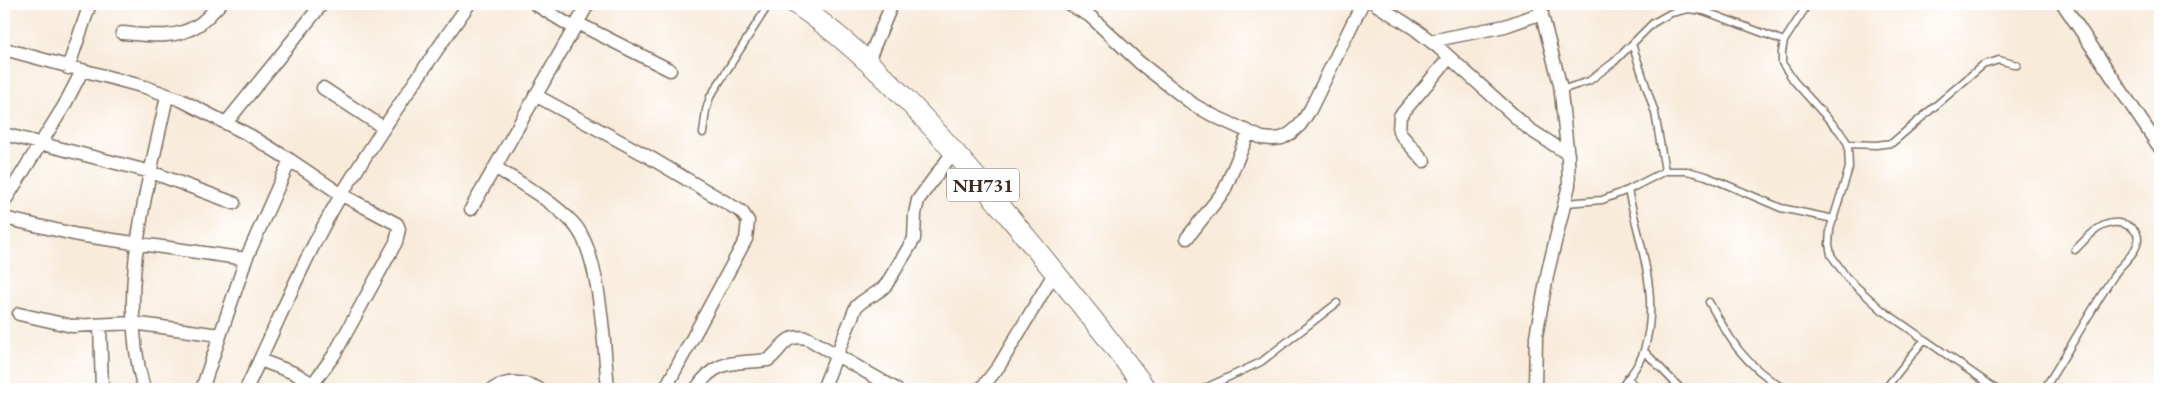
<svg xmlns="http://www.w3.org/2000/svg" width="2164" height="393" font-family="'EB Garamond',serif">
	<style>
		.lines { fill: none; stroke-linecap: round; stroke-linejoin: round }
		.service-casing { stroke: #7d6e60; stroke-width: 9 }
		.minor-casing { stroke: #7d6e60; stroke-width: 15 }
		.trunk-casing { stroke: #7d6e60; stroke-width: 22 }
		.service { stroke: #fff; stroke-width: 6 }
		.minor { stroke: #fff; stroke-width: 12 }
		.trunk { stroke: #fff; stroke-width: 20 }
		.labels { text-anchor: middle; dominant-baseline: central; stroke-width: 5; stroke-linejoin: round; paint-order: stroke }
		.shield { fill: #fff; stroke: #766a62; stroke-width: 1 }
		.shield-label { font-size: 19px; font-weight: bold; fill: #3b2a1e }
	</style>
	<rect width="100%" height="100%" fill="#fff"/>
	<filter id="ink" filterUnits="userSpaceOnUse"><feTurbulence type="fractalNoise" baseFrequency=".02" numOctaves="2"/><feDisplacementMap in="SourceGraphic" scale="10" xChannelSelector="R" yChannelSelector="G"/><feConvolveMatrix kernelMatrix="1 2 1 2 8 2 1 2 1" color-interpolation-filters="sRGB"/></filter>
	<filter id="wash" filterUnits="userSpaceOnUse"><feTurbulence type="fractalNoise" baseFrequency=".0096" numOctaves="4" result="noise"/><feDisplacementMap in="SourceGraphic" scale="20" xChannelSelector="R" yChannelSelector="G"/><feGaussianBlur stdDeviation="1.12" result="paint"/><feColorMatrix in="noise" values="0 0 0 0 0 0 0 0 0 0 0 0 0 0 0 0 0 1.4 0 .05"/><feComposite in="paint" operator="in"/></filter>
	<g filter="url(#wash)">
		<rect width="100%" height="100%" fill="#f8ebda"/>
	</g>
	<g filter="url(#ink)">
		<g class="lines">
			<g class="service-casing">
				<path id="service" d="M1808,4L1784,41L1782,52V63L1794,81L1840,132L1848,144L1849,168L1830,229L1829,244L1831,255L1847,278L1882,310L1996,389
					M1632,44L1655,113L1665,171
					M1561,90L1589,81L1614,62L1653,23L1671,13L1688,9L1704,11L1784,41
					M703,133L706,110L710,97L769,4
					M1848,144L1876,145L1892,143L1983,65L1999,60L2017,65
					M1566,203L1602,200L1628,190L1665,171H1687L1706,176L1781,208L1834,219
					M1709,302C1732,343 1743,363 1784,389
					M1644,351L1681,389
					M1628,378L1637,389
					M1203,389L1261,362L1337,303
					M1620,389C1629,377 1640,364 1644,350C1661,297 1639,242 1628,190
					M1885,389L1924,340
					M2044,389C2069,351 2091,309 2117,271C2124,262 2138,251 2138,239C2138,230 2128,224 2119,223C2100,221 2087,238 2075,250"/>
			</g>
			<g class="minor-casing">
				<path id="minor" d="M535,4L574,28
					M1069,4L1090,16L1140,63L1194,105L1214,116L1262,138L1273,139L1282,138L1291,133L1300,125L1310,110L1362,4
					M1375,4L1415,29L1438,47L1529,129L1568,154
					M2063,4L2160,148
					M577,23L670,70
					M122,33C148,35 175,40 198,25C206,20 213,11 220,4
					M1431,41L1505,26L1542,13
					M4,49L145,87L181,100L251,136L290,160L342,195L397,224L399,229L396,242L334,355L309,389
					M867,63L892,4
					M68,68L90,4
					M323,88L384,128
					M535,95L649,157L742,212L748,221L746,239L665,389
					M226,123L322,4
					M4,134L151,172L234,203
					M1424,161L1402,136L1399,131L1400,116L1449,58
					M495,167C521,184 551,200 573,223C601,252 604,348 608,389
					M4,202L64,106L82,71
					M471,209L588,4
					M4,218L78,235L246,259
					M1187,238L1224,191L1249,132
					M19,314L72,326L133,323L219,335
					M100,325L102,389
					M260,360L294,373L313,384
					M144,389C116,293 147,191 167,96
					M202,389L246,259L290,160
					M246,389C276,327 302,262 337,202C378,134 423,69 469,4
					M493,389C507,380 525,381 539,389
					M696,389C716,358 735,364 768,360C784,348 783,334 807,338L896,389
					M823,389L856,307C865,297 877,295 886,285L914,239L915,214L918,200L954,151
					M981,389L999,366L1055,272
					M1535,389L1536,336L1548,271L1569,185L1568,158L1560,84L1539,4"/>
			</g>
			<g class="trunk-casing">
				<path id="trunk" d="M796,4C877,59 950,145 1012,220C1058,276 1104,331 1146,389"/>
			</g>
			<use href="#service" class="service"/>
			<use href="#minor" class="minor"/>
			<use href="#trunk" class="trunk"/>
		</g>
	</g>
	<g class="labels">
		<rect class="shield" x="947" y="168.5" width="72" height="33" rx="4"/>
		<g class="shield-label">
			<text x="983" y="185">NH731</text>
		</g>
	</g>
	<rect width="2164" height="393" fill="none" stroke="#fff" stroke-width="20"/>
</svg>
